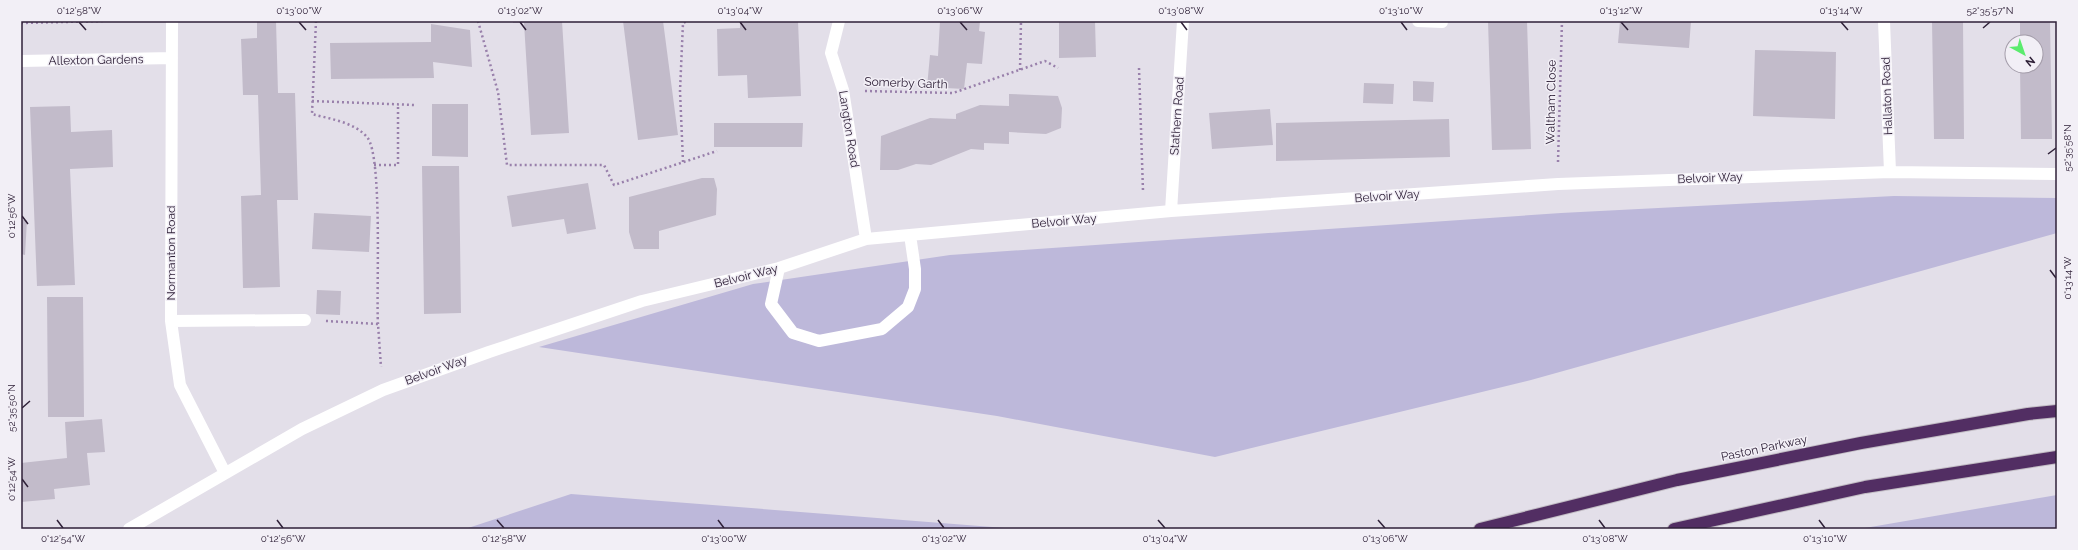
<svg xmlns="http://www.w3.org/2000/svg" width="2078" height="550" font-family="Raleway,sans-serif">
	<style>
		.green { fill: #bdb8da }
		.building { fill: #c2bbca }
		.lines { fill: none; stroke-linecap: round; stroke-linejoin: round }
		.highway-casing { stroke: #c1bcc3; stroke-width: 14 }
		.path { stroke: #9980ab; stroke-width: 2.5; stroke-dasharray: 2 3; stroke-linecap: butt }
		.minor { stroke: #fff; stroke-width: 12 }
		.highway { stroke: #522e63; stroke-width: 12 }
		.ticks { fill: none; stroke: #2f2138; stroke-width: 1.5 }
		.labels { text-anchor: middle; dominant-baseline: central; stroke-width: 3; stroke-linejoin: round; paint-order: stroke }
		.street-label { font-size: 12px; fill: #2f2138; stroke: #f2eff6 }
		.neatline { fill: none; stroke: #2f2138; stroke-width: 1.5 }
		.ticks-label { font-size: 10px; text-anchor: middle; fill: #2f2138 }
	</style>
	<rect width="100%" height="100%" fill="#e3dfe9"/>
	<path class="green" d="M1894,196L2057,198V233L1531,380L1215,457L997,416L539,347L753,284L950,255L1561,213Z
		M571,494L1019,529H465Z
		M2057,495V529H1859Z"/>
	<path class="building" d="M276,21L278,93H295L298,200H277L280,287L243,288L241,196L261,195L258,95H243L241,39L257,38V22Z
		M513,21H562L569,133L531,135L524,23H513Z
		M623,21H663L678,135L638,140Z
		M740,21H798L801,96L748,98L747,75L718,76L717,29L740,28Z
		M940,21H980L979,31L985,32L982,64L967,63L964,89L927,87L930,55L938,56Z
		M1059,21H1095L1096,57L1059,58Z
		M1488,21H1527L1531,149L1492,150Z
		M1620,21H1691L1689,48L1618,43Z
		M1932,21H1963L1964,139H1934Z
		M2020,21H2050L2052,139H2021L2020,66H2036V42H2020Z
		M431,24L470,30L472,67L433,62L434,78L331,79L330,43L431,42Z
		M1755,50L1836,52L1835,119L1753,116Z
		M1413,81L1434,82L1433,102L1413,101Z
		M1364,83L1394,84L1393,104L1363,103Z
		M1009,94L1058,96L1062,108L1061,128L1046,134L1009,132V144L984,143V150L971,149L931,165L916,164L898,170H880L881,136L930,118L956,119V114L980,105L1009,106Z
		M432,104H468V157L432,156Z
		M70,106L71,132L112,130L113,167L70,169L75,285L37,286L30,107Z
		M1270,109L1273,145L1212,149L1209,113Z
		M1449,119L1450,157L1276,161V123Z
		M714,123H803L802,147H714Z
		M422,166H459L461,313L424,314Z
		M702,178H714L717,189L716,215L659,231V249H634L629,232V197Z
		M588,183L596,229L567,234L564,219L512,227L507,196Z
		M314,213L371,216L369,252L312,249Z
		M21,220H27L25,255L21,254Z
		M317,290L341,291L340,315L316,314Z
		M47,297H83L84,417H48Z
		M102,419L105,452L87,453L90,485L54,489L55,499L21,502V463L67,458L65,422Z"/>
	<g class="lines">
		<g class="highway-casing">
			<path id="highway" d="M1480,529L1677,480L1861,443L2028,414L2057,411
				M1674,529L1865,487L2057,457"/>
		</g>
		<path class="path" d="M316,21L312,114C330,119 354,122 367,137C383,155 376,293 378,324C379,338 380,353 381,367
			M478,21L498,92L507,165H604L614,185L717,151
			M21,23L106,21
			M1139,68L1143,191
			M1020,70L1021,21
			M865,91L953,93L1045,61L1058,68
			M312,101L415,105
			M683,162L680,91L683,23L688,21
			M1558,162L1562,21
			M374,165H398V105
			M326,321L378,324"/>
		<path class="minor" d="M172,21L171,321L180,385L225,473
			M839,21L831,53L843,90L866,239
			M1418,21L1442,22V21
			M1884,21L1890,172
			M21,61L172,58
			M1171,211L1183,21
			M779,268L771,304L793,333L819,341L882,329L908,307L915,289V269L910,235
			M171,321L305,320
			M129,529L302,429L383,390L489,352L642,301L779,268L866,239L1171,211L1558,184L1890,172L2057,174"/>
		<use href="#highway" class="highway"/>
	</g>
	<path class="ticks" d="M79,22L86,30M299,22L306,30M520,22L526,30M740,22L746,30M960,22L967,30M1181,22L1187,30M1401,22L1407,30M1621,22L1628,30M1841,22L1848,30M1983,28L1990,22M2048,154L2056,148M22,216L28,224M2050,270L2056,278M22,408L30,401M22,479L28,487M57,520L63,528M277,520L283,528M497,520L504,528M718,520L724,528M938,520L944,528M1158,520L1165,528M1378,520L1385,528M1599,520L1605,528M1819,520L1825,528"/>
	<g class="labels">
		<g class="street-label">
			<text transform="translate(96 60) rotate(-1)">Allexton Gardens</text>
			<text transform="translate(906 83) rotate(2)">Somerby Garth</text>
			<text transform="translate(1887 96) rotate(-92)">Hallaton Road</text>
			<text transform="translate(1551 102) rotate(-89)">Waltham Close</text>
			<text transform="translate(1177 116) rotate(-86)">Stathern Road</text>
			<text transform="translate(849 129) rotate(81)">Langton Road</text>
			<text transform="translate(1710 178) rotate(-2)">Belvoir Way</text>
			<text transform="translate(1387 196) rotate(-4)">Belvoir Way</text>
			<text transform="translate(1064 221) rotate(-5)">Belvoir Way</text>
			<text transform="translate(171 253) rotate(-90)">Normanton Road</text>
			<text transform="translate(746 276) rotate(-14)">Belvoir Way</text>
			<text transform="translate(436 370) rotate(-20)">Belvoir Way</text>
			<text transform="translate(1764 448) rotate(-12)">Paston Parkway</text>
		</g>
	</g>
	<rect width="2078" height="550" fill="none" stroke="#f2eff6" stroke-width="44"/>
	<g transform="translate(2024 54) rotate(140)"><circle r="19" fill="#f2eff6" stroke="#a49daa"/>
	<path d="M0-3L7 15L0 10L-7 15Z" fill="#5beb6e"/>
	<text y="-6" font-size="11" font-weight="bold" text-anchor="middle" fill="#2f2138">N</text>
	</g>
	<rect x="22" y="22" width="2034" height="506" class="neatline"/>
	<g class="ticks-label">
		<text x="79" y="14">0°12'58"W</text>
		<text x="299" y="14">0°13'00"W</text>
		<text x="520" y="14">0°13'02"W</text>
		<text x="740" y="14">0°13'04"W</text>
		<text x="960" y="14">0°13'06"W</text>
		<text x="1181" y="14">0°13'08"W</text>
		<text x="1401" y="14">0°13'10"W</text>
		<text x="1621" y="14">0°13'12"W</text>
		<text x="1841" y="14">0°13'14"W</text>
		<text x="1990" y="14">52°35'57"N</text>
		<text transform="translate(2067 148) rotate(-90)" y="4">52°35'58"N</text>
		<text transform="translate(11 216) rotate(-90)" y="4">0°12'56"W</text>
		<text transform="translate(2067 278) rotate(-90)" y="4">0°13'14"W</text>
		<text transform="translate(11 408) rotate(-90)" y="4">52°35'50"N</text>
		<text transform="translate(11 479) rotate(-90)" y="4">0°12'54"W</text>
		<text x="63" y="542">0°12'54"W</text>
		<text x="283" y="542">0°12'56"W</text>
		<text x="504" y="542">0°12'58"W</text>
		<text x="724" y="542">0°13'00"W</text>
		<text x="944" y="542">0°13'02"W</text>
		<text x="1165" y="542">0°13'04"W</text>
		<text x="1385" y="542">0°13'06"W</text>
		<text x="1605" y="542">0°13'08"W</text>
		<text x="1825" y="542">0°13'10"W</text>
	</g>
</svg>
